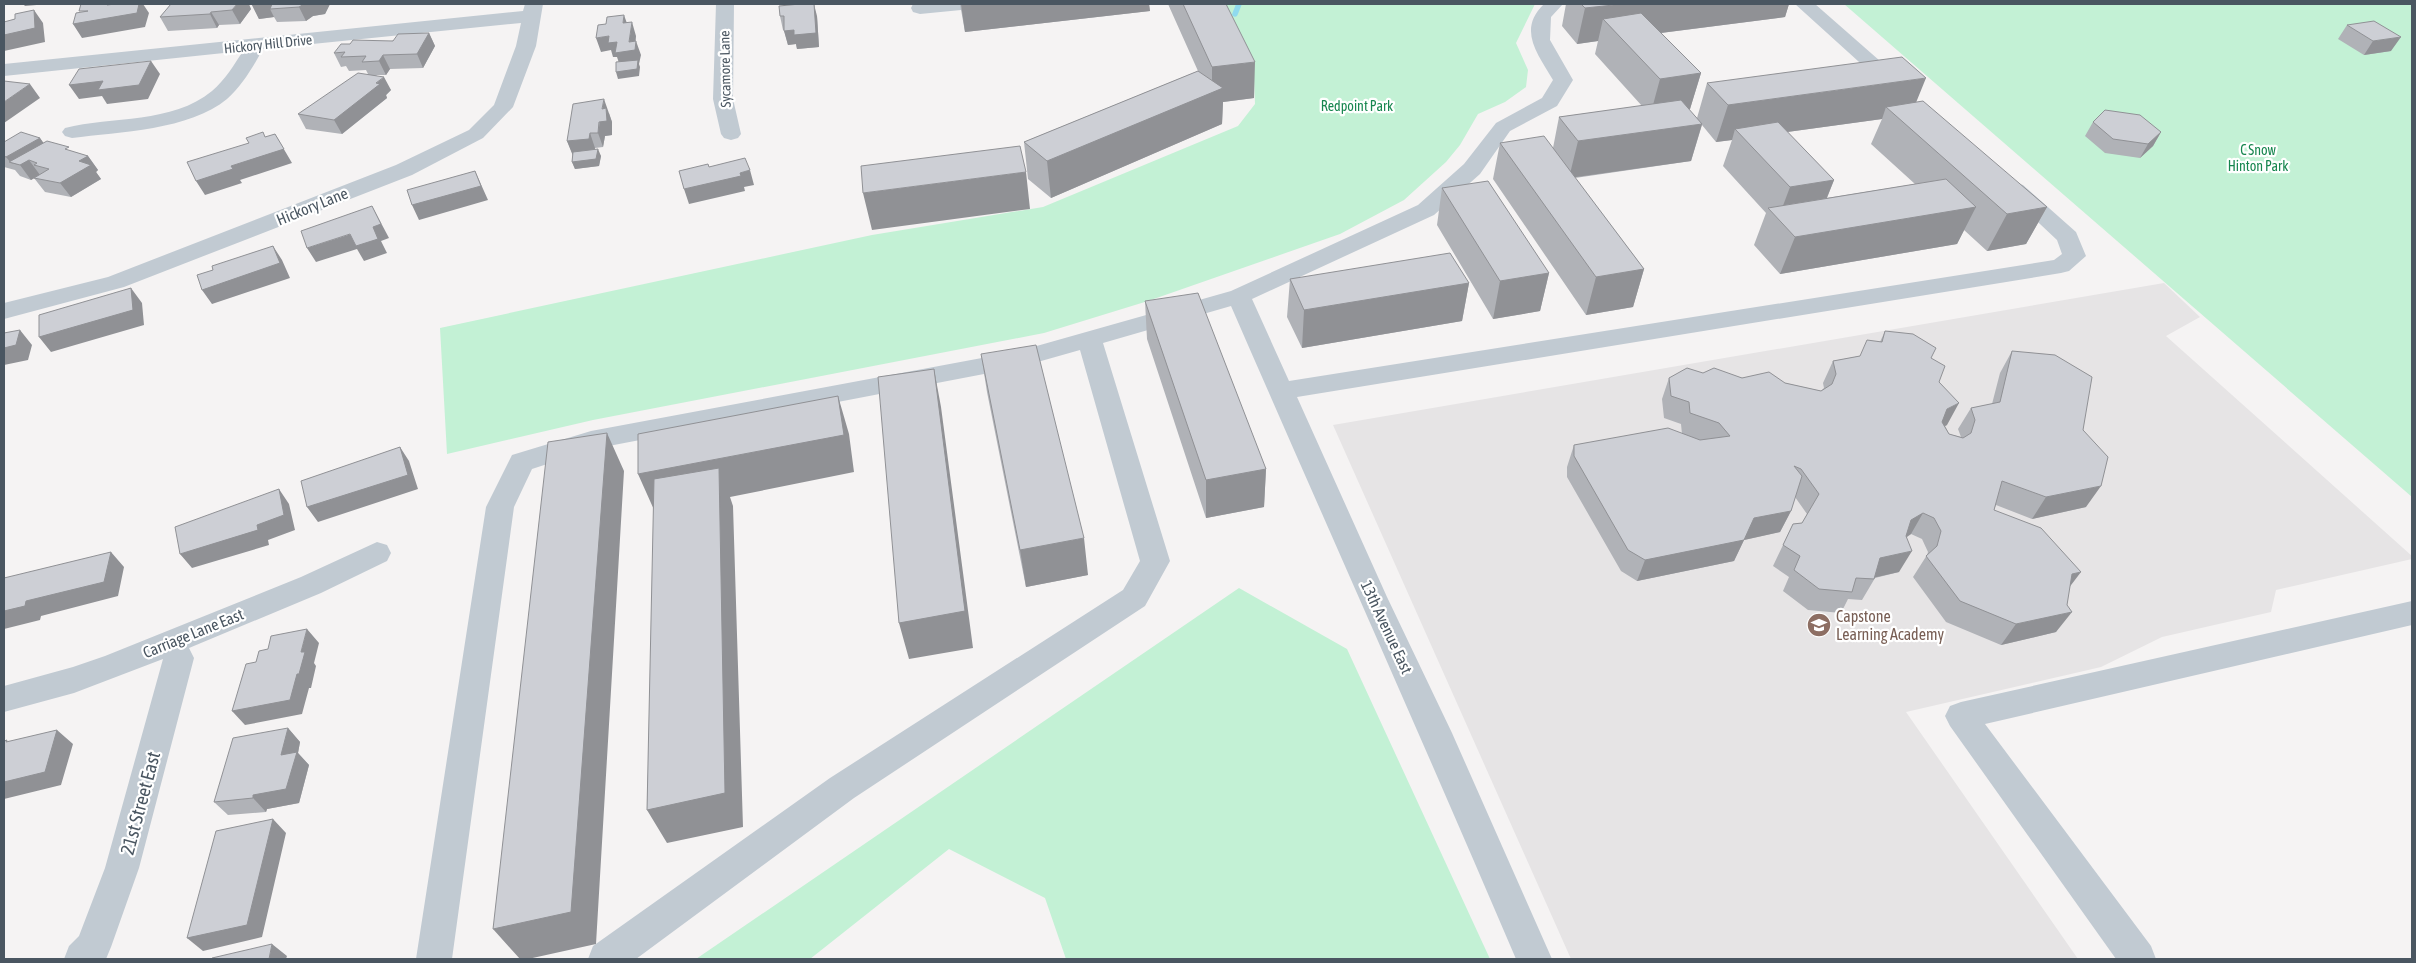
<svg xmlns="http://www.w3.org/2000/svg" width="2416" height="963" font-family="'Asap Condensed',sans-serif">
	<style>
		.education { fill: #e6e4e5 }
		.green { fill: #c3f1d5 }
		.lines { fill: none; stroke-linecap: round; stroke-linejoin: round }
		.stream { stroke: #90daee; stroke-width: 5.5 }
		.minor { fill: #c1cad2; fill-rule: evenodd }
		.wall { fill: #b0b2b7; fill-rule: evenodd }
		.shaded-wall { fill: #909195 }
		.building { fill: #cdcfd5; stroke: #909195 }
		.labels { text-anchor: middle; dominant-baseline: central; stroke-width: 4.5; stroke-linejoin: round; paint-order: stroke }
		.far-street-label { font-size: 14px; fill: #4a5661; stroke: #fff }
		.far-park-label { font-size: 14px; fill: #17864f; stroke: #fff }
		.street-label { font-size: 16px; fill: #4a5661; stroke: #fff }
		.education-label { font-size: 16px; fill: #785e54; stroke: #fff; text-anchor: start }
		.near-street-label { font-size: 19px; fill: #4a5661; stroke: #fff }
	</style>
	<rect width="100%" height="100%" fill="#f5f3f3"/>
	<path class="education" d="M2164,283L2200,317L2166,336L2412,556V559L2276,590L2271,612L2162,637L2101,667L1906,712L2078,959H1571L1333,425Z"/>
	<path class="green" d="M1219,4H1535L1516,43L1528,70L1526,87L1505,102L1478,114L1460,145L1446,162L1404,200L1340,234L1148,301L1044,333L593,420L447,454L440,328L872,235L1043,207L1238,126L1255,104L1254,78Z
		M1844,4H2412V497Z
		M1239,588L1347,649L1490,959H1066L1045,898L949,849L810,959H696Z"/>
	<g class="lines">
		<path class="stream" d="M1235,14L1239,4"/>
		<path class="minor" d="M525,4H543L536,46L513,107L483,138L412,175L124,287L4,319V303L108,277L396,165L469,130L494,105L516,46L521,23L263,49C253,67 242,86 227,99C190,130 119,132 72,138L65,136L62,132L65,128C112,116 172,124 212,91C225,80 234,65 243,51L4,76V64L523,11Z
			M716,4H734L733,99L741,134L738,138L731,140L724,138L721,134L713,99Z
			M913,4H970L968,8L961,10L920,14L913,12L911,8Z
			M1544,4H1563L1551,17L1550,40L1573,80L1557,106L1510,131L1480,174L1434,215L1252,299L1289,381L2054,260L2062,254L2057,240L2004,190L2007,185L2015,183L2023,185L2076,232L2086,256L2069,271L2061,273L1297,397L1387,597L1452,733L1552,959H1516C1423,741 1326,524 1231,306L1103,343L1170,561L1145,606L854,798L636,959H588L593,946L830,778L1123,590L1140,561L1080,350L1020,367L593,449L532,469L514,507L452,959H416L486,507L512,455L591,431L1019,351L1231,291L1418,205L1464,164L1496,123L1542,98L1553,80C1538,54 1517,30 1544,4Z
			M1795,4H1815L1904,82L1907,86L1904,90L1897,92L1890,90Z
			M377,542L387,545L391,553L387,561L321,593L189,648L194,658L139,868L111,947L106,959H64L69,946L79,936L105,868L163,659L74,693L4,712V686L73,667L105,656L301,577Z
			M2412,601V625L1985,724L2151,946L2156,959H2116L1950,726L1945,716L1950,706L1961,702Z"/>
	</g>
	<path class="wall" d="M171,4L251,9L240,24L219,25L217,28L168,31L160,17Z
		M330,4L325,14L313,16L306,21L277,22L274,17L259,19L252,5Z
		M960,4H1149L1150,11L965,32Z
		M1168,4H1226L1254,98L1223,102L1222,124L1051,198L1028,179L1024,142L1198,71Z
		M1566,4H1789L1785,17L1661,33L1701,73L1690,109L1689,110L1697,118L1707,83L1916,102L2047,207L2026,244L1987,251L1964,230L1957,244L1780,274L1754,245L1766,213L1723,166L1732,140L1716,142L1702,125L1691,161L1575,178L1644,269L1633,307L1586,315L1493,179L1500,143L1553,148L1559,117L1642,106L1595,54L1598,41L1577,44L1562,26ZM1882,119L1871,144L1915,184L1827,198L1834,180L1787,132Z
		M780,16H817L819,47L797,49L796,44L788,45L784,30H783Z
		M2347,25L2391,51L2364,55L2338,39Z
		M429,33L435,46L423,68L390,69L386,75H376L391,90L386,95L387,98L342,134L306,129L298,114L368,74L366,70L349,71L346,66L341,67L334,53Z
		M609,113L612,122V135L605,136L603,147L595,148V149L601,156L599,166L575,169L572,162L573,155L567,141Z
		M2093,122L2161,132L2153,146L2140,158L2105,153L2085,136Z
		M40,138L43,143L88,156L98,170L96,172L101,179L71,197L45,192L34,178L31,180L20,176L15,170L4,167V142Z
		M1442,188L1549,273L1540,311L1493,319L1437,225Z
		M1290,279L1469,283L1462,321L1302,348L1287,317Z
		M1145,301L1266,469L1264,507L1206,518L1147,339Z
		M1885,331L1931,358L1939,382L1947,425L1945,426L1949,434L1961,437L1958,429L1971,408L1992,404L2000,373L2012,351L2083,430L2086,507L2032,519L1996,505L1994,510L2070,587L2056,632L2001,645L1946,622L1913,577L1927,555L1928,552L1922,539L1911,534L1907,537L1899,572L1875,578L1862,600L1848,599L1841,613L1808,610L1783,591L1789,577L1773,566L1793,524L1802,523L1807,514L1795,497L1791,511L1780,532L1744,540L1734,561L1637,581L1621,571L1567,477V467L1574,445L1682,434L1681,424L1664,418L1662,399L1669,378L1703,373L1785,383L1821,391L1824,388L1823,383L1833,361L1860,356L1880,342Z
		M981,354L1088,575L1026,587L987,392Z
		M288,728L300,742L298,753L309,765L299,803L267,809L266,812L228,815L214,802Z"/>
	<path class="shaded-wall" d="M23,4H48L25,6Z
		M107,4H111L117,14L139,4H143L149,13L145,27L82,38L73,24L107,5Z
		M237,4H249L251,9L240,24L232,10Z
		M264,4H273L270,9L274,17L259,19L252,5Z
		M302,4H330L325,14L313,16L306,21L299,7Z
		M814,4L817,16L819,47L797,49L796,44L788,45L784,31Z
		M961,4H1149L1150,11L965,32Z
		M1623,4H1789L1785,17L1621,38L1603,19L1598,41L1577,44L1585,8Z
		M34,10L43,23L45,42L4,51V35Z
		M211,12L219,25L217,28L210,14Z
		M624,15L629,29L623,23Z
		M632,22L636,36L635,50L636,41L641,55L639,64L640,67L639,76L618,79L616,72L620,66L617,57H613L611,50L601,52L596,38L609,36L629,42Z
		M429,33L435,46L423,68L417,54Z
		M2401,37L2391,51L2364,55L2373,41Z
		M383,55L390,69L386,75L379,61Z
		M151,61L160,74L148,99L107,104L102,96L79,99L69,85Z
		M1255,62L1254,98L1223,102L1222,124L1051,198L1047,161L1212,92V67Z
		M1701,73L1690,109L1650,116L1660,79Z
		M384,77L391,90L386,95L387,98L342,134L334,120Z
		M1926,78L1911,115L1886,107L1882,119L1744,138L1735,129L1732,140L1716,142L1728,105Z
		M30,84L40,98L4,123V102Z
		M604,99L612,122V135L605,136L603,147L598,133Z
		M1702,124L1691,161L1569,178L1578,141Z
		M2161,132L2153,146L2140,158L2148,144Z
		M590,133L595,148L594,153L573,156L567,141Z
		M275,134L292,163L240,180L242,183L205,195L196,181L231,166Z
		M40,138L50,152L29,160L40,175L31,180L20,165L11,163L6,157Z
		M598,149L601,156L599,166L575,169L572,162Z
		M88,156L98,170L96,172L101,179L71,197L60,183L79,161Z
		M750,170L754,185L744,187L745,191L689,204L684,189Z
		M475,171L488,200L419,220L412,205Z
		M1026,172L1030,209L872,230L863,193Z
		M1834,180L1819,217L1778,219L1790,187Z
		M372,206L389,238L381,241L387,253L364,261L357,249L316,262L307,248L373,227Z
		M1976,207L1957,244L1780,274L1795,237Z
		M2047,207L2026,244L1987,251L2007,214Z
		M273,246L282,260L290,278L212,304L202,290Z
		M1644,269L1633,307L1586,315L1596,277Z
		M1549,273L1540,311L1493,319L1500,281Z
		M1469,283L1462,321L1302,348L1304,310Z
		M131,288L142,303L144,325L51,352L39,337Z
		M20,330L32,345L28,360L4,365V332L14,343Z
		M934,369L941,407L973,648L909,659L899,623Z
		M838,396L849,434L854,472L730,497L733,506L743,827L667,843L647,810L655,512L638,474Z
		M1959,403L1947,425L1935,431L1947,409Z
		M607,433L624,471L596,944L528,959H520L493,929Z
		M400,447L409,461L418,489L318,522L307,507Z
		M1266,469L1264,507L1206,518V480Z
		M2101,486L2086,507L2032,519L2046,497Z
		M279,489L289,504L295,530L268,540L269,545L192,568L180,554L257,525Z
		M1791,511L1780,532L1744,540L1734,561L1637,581L1645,560L1754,518Z
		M1923,513L1911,534L1899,542L1911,520Z
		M1084,538L1088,575L1026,587L1020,550Z
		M1912,551L1899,572L1868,579L1880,558Z
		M111,552L124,567L118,596L41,616L40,620L4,629V611L26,601Z
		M2081,572L2065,593L2072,574Z
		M2072,612L2056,632L2001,645L2016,624Z
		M307,629L319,643L314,663L316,666L311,688H309L302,714L245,725L232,711L301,652Z
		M288,728L300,742L298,753L309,765L299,803L267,809L266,812L253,798V795L281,755Z
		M57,730L73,744L61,785L4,799V782Z
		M273,819L286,833L262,937L203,951L187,938Z
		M272,944L287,956L286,959H269Z"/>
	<path class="building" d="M81,4H107V5L115,4H139L137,13L73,24L76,13L88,11H79Z
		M171,4H237L232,10L211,12L210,14L160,17Z
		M272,4H304L299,7L270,9Z
		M800,4H814L816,33L794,35V30L784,31V16H780L779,6Z
		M1183,4H1226L1255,62L1212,67Z
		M1581,4H1623L1585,8Z
		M34,10L35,28L4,35V22L15,19V14Z
		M1641,13L1701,73L1660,79L1603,19Z
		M624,15L623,23L632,22L629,42L636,41L635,50L615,53L617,42L608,43L609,36L596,38L598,25L606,24L607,17Z
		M2374,21L2401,37L2373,41L2347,25Z
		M429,33L417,54L383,55L379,61L362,62L366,56L341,57L345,52L334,53L341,44H350L353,40L393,41L398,34Z
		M1902,57L1926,78L1728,105L1707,83Z
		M638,60L637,69L616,72V62Z
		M151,61L139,85L98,90L103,81L69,85L79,69Z
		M1198,71L1223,88L1047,161L1024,142Z
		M358,73L384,77L376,83L380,84L334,120L298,114Z
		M4,81L30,84L4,102Z
		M604,99L602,109L606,108L607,121L599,122L598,133H590L589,139L567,141L573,104Z
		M1681,100L1702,124L1578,141L1559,117Z
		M1923,101L2047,207L2007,214L1886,107Z
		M2105,110L2140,115L2161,132L2148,144L2113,139L2093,122Z
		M1778,122L1834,180L1790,187L1735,129Z
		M21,132L40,138L6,157L4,156V142Z
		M263,132L265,137L275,134L284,149L231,166L233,169L196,181L187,162L249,143L246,138Z
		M1544,136L1644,269L1596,277L1500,143Z
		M47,141L69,147L65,149L88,156L79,161L91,165L60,183L34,178L49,169L34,165L37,163L29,160L20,165L9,162Z
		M1020,146L1026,172L863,193L861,166Z
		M598,149L596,159L572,162L573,152Z
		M745,158L750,170L740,173L741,176L684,189L679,171L708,164L709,167Z
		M475,171L481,186L412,205L407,190Z
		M1946,179L1976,207L1795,237L1768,208Z
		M1488,181L1549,273L1500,281L1442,188Z
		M372,206L381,224L373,227L378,239L356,246L350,234L307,248L301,231Z
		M273,246L280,263L202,290L197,275L213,270L212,266Z
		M1450,253L1469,283L1304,310L1290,279Z
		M131,288L133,310L39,337V315Z
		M1198,293L1266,469L1206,480L1145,301Z
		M20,330L16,345L4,348V333Z
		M1885,331L1913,334L1936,348L1931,358L1945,366L1939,382L1959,403L1947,409L1942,422L1949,434L1963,438L1971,433L1975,420L1971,408L2000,402L2012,351L2055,355L2092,377L2083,430L2108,457L2101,486L2046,497L2002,481L1994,510L2041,528L2081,572L2072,574L2067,605L2072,612L2016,624L1960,601L1926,556L1937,546L1941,531L1934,518L1923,513L1911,520L1906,536L1912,551L1880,558L1874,579L1856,578L1852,592L1819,589L1794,570L1800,556L1783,545L1793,524L1802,523L1819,494L1801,469L1794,466L1802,476L1791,511L1754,518L1744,540L1645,560L1628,550L1574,456V445L1668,428L1700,440L1730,436L1719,423L1690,413L1689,402L1671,396L1669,378L1687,368L1703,373L1714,368L1742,378L1769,372L1785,383L1821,391L1832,384L1836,374L1833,361L1860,356L1867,340L1882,342Z
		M1036,345L1084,538L1020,550L981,354Z
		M934,369L965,611L899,623L878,377Z
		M838,396L844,435L638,474V434Z
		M607,433L571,912L493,929L548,442Z
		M400,447L408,475L307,507L301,481Z
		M719,468L725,793L647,810L654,479Z
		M279,489L284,515L257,525L258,530L180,554L175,527Z
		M111,552L104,582L26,601L25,606L4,611V578Z
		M307,629L301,652H305L299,674H297L290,700L232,711L246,664L256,662L259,651L268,649L271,636Z
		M288,728L281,755L297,752L286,789L253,795V798L214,802L233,738Z
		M57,730L45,772L4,782V741L7,740L6,742Z
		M273,819L247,925L187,938L216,831Z
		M272,944L269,959H212V958Z"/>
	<defs>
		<g id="school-disc" transform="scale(1.25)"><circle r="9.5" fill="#8d6e63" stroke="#fff"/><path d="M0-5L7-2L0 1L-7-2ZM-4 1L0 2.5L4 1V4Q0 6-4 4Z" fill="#fff"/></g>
	</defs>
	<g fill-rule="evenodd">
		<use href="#school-disc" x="1819" y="625"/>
	</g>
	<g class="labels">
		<g class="far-street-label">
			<text transform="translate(268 44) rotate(-6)">Hickory Hill Drive</text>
			<text transform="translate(725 69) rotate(-91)">Sycamore Lane</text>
		</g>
		<g class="far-park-label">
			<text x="1357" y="106">Redpoint Park</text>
			<text x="2258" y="150">C Snow<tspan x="2258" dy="16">Hinton Park</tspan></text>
		</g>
		<g class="street-label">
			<text transform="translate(312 206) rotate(-22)">Hickory Lane</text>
			<text transform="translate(1387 627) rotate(65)">13th Avenue East</text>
			<text transform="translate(193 633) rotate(-22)">Carriage Lane East</text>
		</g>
		<g class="education-label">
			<text x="1836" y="616">Capstone<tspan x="1836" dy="18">Learning Academy</tspan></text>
		</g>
		<g class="near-street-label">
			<text transform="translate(140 803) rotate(-75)">21st Street East</text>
		</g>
	</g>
	<rect width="2416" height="963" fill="none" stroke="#4a5661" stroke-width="10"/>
</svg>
